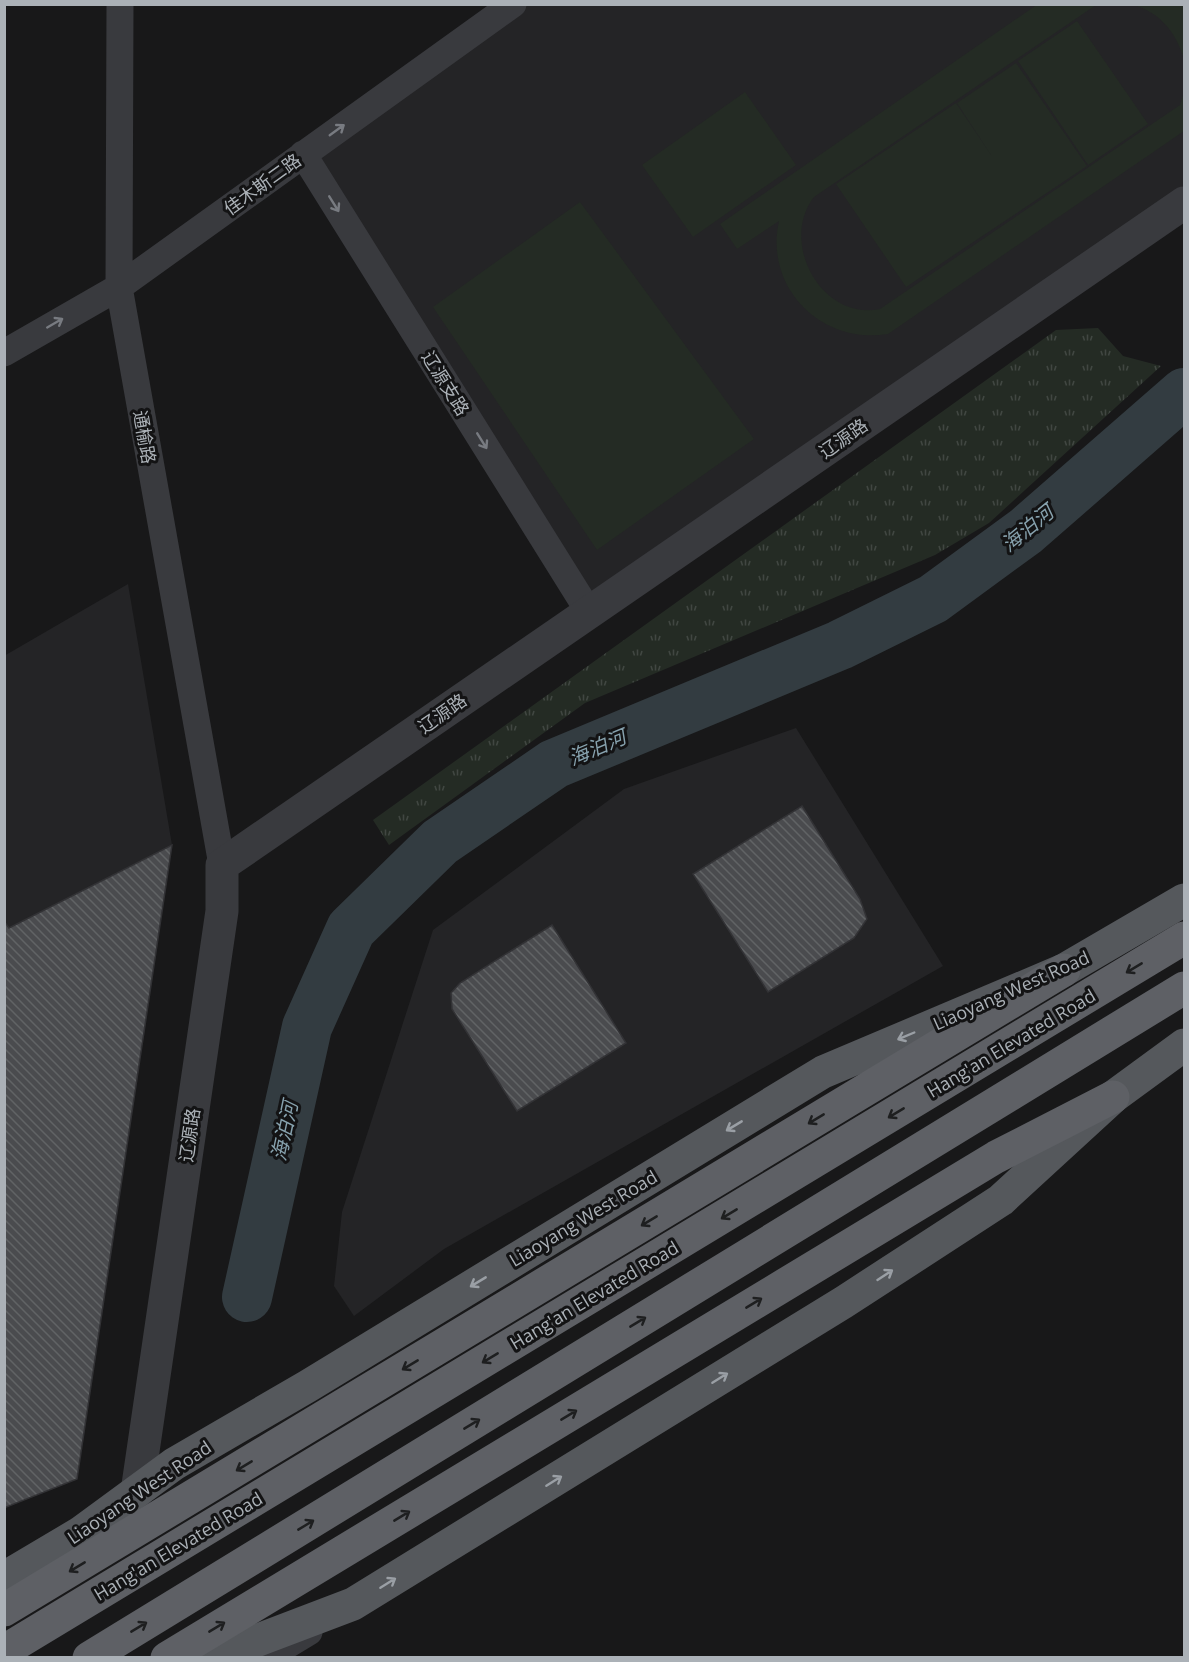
<svg xmlns="http://www.w3.org/2000/svg" width="1189" height="1662" font-family="'Open Sans','Noto Sans SC',sans-serif">
	<style>
		.built { fill: #242426 }
		.grass { fill: url(#grass-tufts) }
		.garden { fill: #242b24 }
		.lines { fill: none; stroke-linecap: round; stroke-linejoin: round }
		.river { stroke: #333c41; stroke-width: 50 }
		.building { fill: url(#building-back-hatch); stroke: #323235; stroke-width: 1.5 }
		.minor { stroke: #393a3e; stroke-width: 27 }
		.tertiary { stroke: #393a3e; stroke-width: 33 }
		.primary { stroke: #55585c; stroke-width: 33 }
		.trunk { stroke: #5e6065; stroke-width: 33 }
		.oneway { stroke: #787b81 }
		.oneway2 { stroke: #1e1f20 }
		.oneway3 { stroke: #9a9fa5 }
		.labels { text-anchor: middle; dominant-baseline: central; stroke-width: 6; stroke-linejoin: round; paint-order: stroke }
		.street-label { font-size: 18px; fill: #abb1b7; stroke: #131314 }
		.water-label { font-size: 20px; font-style: italic; fill: #87a2ae; stroke: #131314 }
	</style>
	<defs>
		<pattern id="grass-tufts" width="24" height="20" patternUnits="userSpaceOnUse" patternTransform="scale(1.5)"><rect width="24" height="20" fill="#242b24"/><path d="M3 7l-1-3M5 7V3M7 7l1-3M15 17l-1-3M17 17v-4M19 17l1-3" fill="none" stroke="#414742"/></pattern>
		<pattern id="building-back-hatch" width="6" height="6" patternUnits="userSpaceOnUse" patternTransform="scale(1.5)"><rect width="6" height="6" fill="#4a4b4e"/><path d="M-1 5l2 2M0 0l6 6M5-1l2 2" fill="none" stroke="#616365"/></pattern>
	</defs>
	<rect width="100%" height="100%" fill="#181819"/>
	<path class="built" d="M513,5H1184V203L589,612L303,154Z
		M128,584L172,845L9,928L4,921V656Z
		M796,728L943,966L444,1249L354,1316L334,1286L342,1212L433,930L624,789Z"/>
	<path class="grass" d="M1098,328L1123,356L1161,366L989,523L935,555L585,703L389,845L373,820L1056,330Z"/>
	<path class="garden" d="M1038,4L1096,5L814,197C779,242 821,321 880,309L1180,105L1184,92V131L888,334C822,345 764,288 779,221L737,249L720,224Z
		M1134,5H1183L1184,59C1176,33 1161,13 1134,5Z
		M1077,21L1148,124L1088,165L1018,61Z
		M1016,63L1087,166L906,287L836,184L956,103L993,158L957,103Z
		M745,92L796,165L693,237L642,165Z
		M580,202L754,439L597,550L433,307Z"/>
	<g class="lines">
		<path class="river" d="M247,1297L307,1027L351,929L440,842L554,764L840,645L933,599L1026,531L1184,393"/>
	</g>
	<path class="building" d="M802,806L860,899L867,919L854,938L768,992L693,874Z
		M172,845L77,1479L4,1508V921L9,928Z
		M552,925L626,1043L517,1111L452,1009L451,993L460,983Z"/>
	<g class="lines">
		<path class="minor" d="M120,4L119,287L222,865
			M303,154L589,612
			M4,353L119,287L513,4
			M266,1658L309,1632"/>
		<path class="tertiary" d="M137,1492L222,911V865L1184,203"/>
		<path class="primary" d="M4,1578L80,1533L174,1464L308,1386L823,1072L1064,970L1184,900
			M211,1658L353,1604L844,1302L1001,1200L1113,1097L1184,1045"/>
		<path class="trunk" d="M4,1610L1064,970
			M4,1651L1184,938
			M89,1658L1184,988
			M167,1658L996,1157L1113,1097"/>
	</g>
	<defs><path id="oneway-shaft" d="M-6 0H5M1.5-3L5.5 0L1.5 3" fill="none" stroke-width="1.6" stroke-linecap="round" stroke-linejoin="round" transform="scale(1.5)"/></defs>
	<g class="oneway">
		<use href="#oneway-shaft" transform="translate(337 130) rotate(-36)"/>
		<use href="#oneway-shaft" transform="translate(334 204) rotate(58)"/>
		<use href="#oneway-shaft" transform="translate(55 323) rotate(-30)"/>
		<use href="#oneway-shaft" transform="translate(482 441) rotate(58)"/>
	</g>
	<g class="oneway2">
		<use href="#oneway-shaft" transform="translate(1134 968) rotate(149)"/>
		<use href="#oneway-shaft" transform="translate(896 1113) rotate(149)"/>
		<use href="#oneway-shaft" transform="translate(816 1119) rotate(149)"/>
		<use href="#oneway-shaft" transform="translate(729 1214) rotate(149)"/>
		<use href="#oneway-shaft" transform="translate(649 1221) rotate(149)"/>
		<use href="#oneway-shaft" transform="translate(754 1303) rotate(-31)"/>
		<use href="#oneway-shaft" transform="translate(638 1322) rotate(-31)"/>
		<use href="#oneway-shaft" transform="translate(490 1358) rotate(149)"/>
		<use href="#oneway-shaft" transform="translate(410 1365) rotate(149)"/>
		<use href="#oneway-shaft" transform="translate(569 1415) rotate(-31)"/>
		<use href="#oneway-shaft" transform="translate(472 1424) rotate(-31)"/>
		<use href="#oneway-shaft" transform="translate(244 1466) rotate(149)"/>
		<use href="#oneway-shaft" transform="translate(402 1516) rotate(-31)"/>
		<use href="#oneway-shaft" transform="translate(306 1525) rotate(-31)"/>
		<use href="#oneway-shaft" transform="translate(77 1567) rotate(149)"/>
		<use href="#oneway-shaft" transform="translate(139 1627) rotate(-31)"/>
		<use href="#oneway-shaft" transform="translate(217 1627) rotate(-31)"/>
	</g>
	<g class="oneway3">
		<use href="#oneway-shaft" transform="translate(906 1036) rotate(157)"/>
		<use href="#oneway-shaft" transform="translate(734 1126) rotate(149)"/>
		<use href="#oneway-shaft" transform="translate(885 1275) rotate(-33)"/>
		<use href="#oneway-shaft" transform="translate(478 1282) rotate(149)"/>
		<use href="#oneway-shaft" transform="translate(720 1378) rotate(-32)"/>
		<use href="#oneway-shaft" transform="translate(554 1481) rotate(-32)"/>
		<use href="#oneway-shaft" transform="translate(388 1583) rotate(-32)"/>
	</g>
	<g class="labels">
		<g class="street-label">
			<text transform="translate(262 184) rotate(-36)">佳木斯二路</text>
			<text transform="translate(446 383) rotate(58)">辽源支路</text>
			<text transform="translate(145 437) rotate(80)">通榆路</text>
			<text transform="translate(843 438) rotate(-35)">辽源路</text>
			<text transform="translate(442 713) rotate(-35)">辽源路</text>
			<text transform="translate(1011 990) rotate(-24)">Liaoyang West Road</text>
			<text transform="translate(1011 1043) rotate(-31)">Hang'an Elevated Road</text>
			<text transform="translate(189 1135) rotate(-82)">辽源路</text>
			<text transform="translate(583 1218) rotate(-31)">Liaoyang West Road</text>
			<text transform="translate(594 1295) rotate(-31)">Hang'an Elevated Road</text>
			<text transform="translate(139 1492) rotate(-34)">Liaoyang West Road</text>
			<text transform="translate(178 1546) rotate(-31)">Hang'an Elevated Road</text>
		</g>
		<g class="water-label">
			<text transform="translate(1027 528) rotate(-39)">海泊河</text>
			<text transform="translate(597 747) rotate(-23)">海泊河</text>
			<text transform="translate(284 1131) rotate(-78)">海泊河</text>
		</g>
	</g>
	<rect width="1189" height="1662" fill="none" stroke="#abb1b7" stroke-width="12"/>
</svg>
